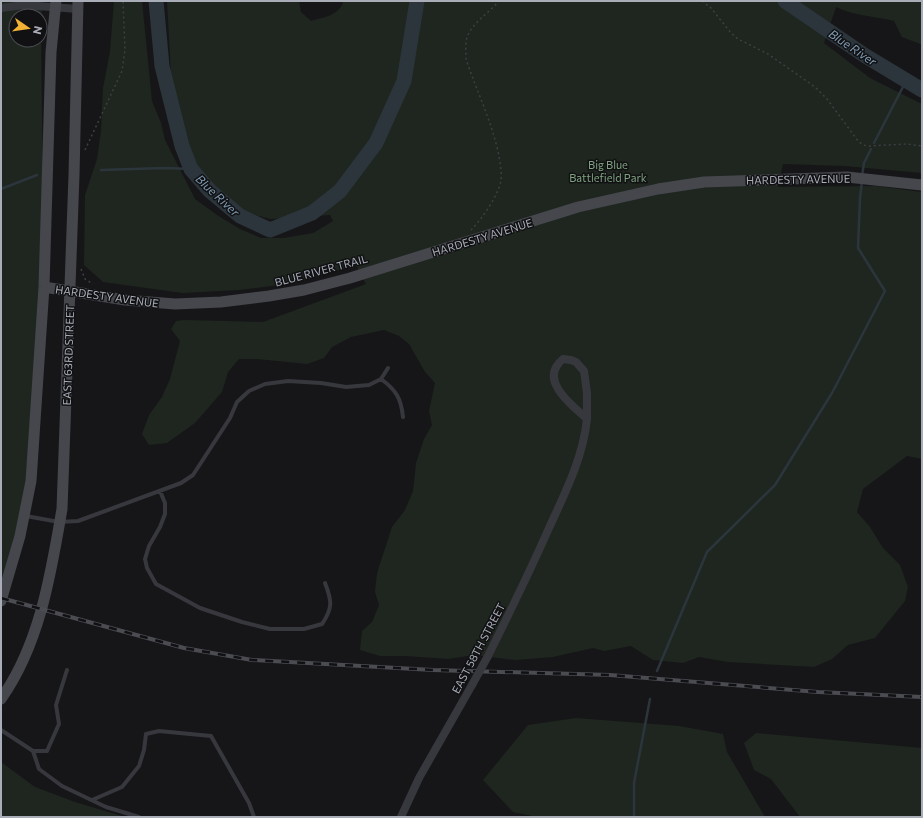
<svg xmlns="http://www.w3.org/2000/svg" width="923" height="818" font-family="Commissioner,sans-serif">
	<style>
		.green { fill: #1e261f; fill-rule: evenodd }
		.lines { fill: none; stroke-linecap: round; stroke-linejoin: round }
		.stream { stroke: #2c353c; stroke-width: 2.5 }
		.river { stroke: #2c353c; stroke-width: 15 }
		.path { stroke: #3d3f44; stroke-width: 1.5; stroke-dasharray: 2 3; stroke-linecap: butt }
		.lane { stroke: #37383d; stroke-width: 4 }
		.street { stroke: #37383d; stroke-width: 8 }
		.secondary { stroke: #45474d; stroke-width: 11 }
		.rail-casing { stroke: #4a4c52; stroke-width: 4 }
		.rail { stroke: #111113; stroke-width: 2.5; stroke-dasharray: 8; stroke-linecap: butt }
		.street-bridge { stroke: #37383d; stroke-width: 8 }
		.labels { text-anchor: middle; dominant-baseline: central; stroke-width: 3; stroke-linejoin: round; paint-order: stroke }
		.park-label { font-size: 11px; fill: #7fa381; stroke: #111113 }
		.street-label { font-size: 11px; fill: #a8adb8; stroke: #111113 }
		.water-label { font-size: 12px; font-style: italic; fill: #7f9bb3; stroke: #111113 }
	</style>
	<rect width="100%" height="100%" fill="#161618"/>
	<path class="green" d="M1,1H42L41,35L44,287L31,481L1,597ZM16,16H40V40H16Z
		M114,1H142L152,101L161,123L165,140L195,199L217,215L240,229L261,238H283L313,233L333,221L330,215L270,219L218,204L197,180L171,74L167,1H299L301,12L311,21C324,17 337,16 343,3L342,1H922V43L920,44L902,37L894,21C874,16 854,16 836,7L824,43L870,78L922,104V173L845,166L783,164L778,187L876,186L922,192V459L907,456L863,489L857,512L870,527L883,548L900,565L908,587L905,601L875,638L848,645L832,659L814,667L728,662L699,657L683,663L653,660L631,646L604,651L593,648L553,657L515,660L474,655L448,659L405,656H380L360,650L362,631L372,622L379,605L375,592L377,573L392,527L405,510L413,491L416,463L424,439L432,425L429,411L435,383L425,372L409,344L399,336L384,330L351,337L332,347L324,358L307,364L257,359H239L228,372L222,392L195,423L167,443L149,445L142,434L149,415L162,397L170,379L180,341L171,329L176,321L184,320L263,322L366,284L356,265L295,283L239,290L182,293L103,282L84,265L85,195L97,159L101,131L103,88L110,51Z
		M576,718L679,726L723,734L727,752L765,817H537L513,812L483,780L528,725Z
		M756,733L922,748V817H800L771,779L754,770L744,743Z
		M1,762L35,787L75,802L125,817H1Z"/>
	<g class="lines">
		<path class="stream" d="M874,143L906,81
			M101,170L165,168L191,169
			M862,176L864,163L871,149
			M1,189L37,175
			M657,671L707,552L775,485L832,393L885,291L858,248L860,198L862,181
			M634,817V783L650,699"/>
		<path class="river" d="M156,1L162,66L182,146L191,169L210,191L240,216L270,230L312,213L340,191L376,143L404,81L417,1
			M785,1L864,55L922,90"/>
		<path class="path" d="M702,1L711,8L731,33L738,39L768,54L815,87L827,99L858,141L863,145L869,146L906,144L922,146
			M85,150L122,71L125,50L123,1
			M471,230C481,220 499,195 501,180C502,172 500,164 499,156C492,122 477,92 466,59C466,52 465,44 467,37C473,22 489,13 499,1
			M81,269L85,279L93,284"/>
		<path class="lane" d="M381,379C396,390 401,398 403,417
			M160,491L165,503V514L160,527L149,546L145,559L147,568L156,584L200,608L242,622L270,629H304L322,624C333,608 332,601 325,583
			M26,516L59,522L78,521L181,483L193,475L230,418L237,402L249,391L265,384L288,381L321,383L346,387L369,385L381,379L388,368
			M1,730L33,751L39,769L62,786L106,807L139,817
			M33,751H47L59,724L56,705L67,670
			M92,800L122,787L139,766L144,750L146,734L159,731L211,736L249,803L254,817"/>
		<path class="street" d="M1,8L24,5L78,9
			M563,359L571,360L576,362L584,371L587,393V419C573,406 537,380 563,359Z
			M488,656C509,614 530,571 549,528C565,493 583,458 587,419
			M401,817L419,778L472,685"/>
		<path class="secondary" d="M44,287L125,300L175,304L221,302L269,296L304,290L350,278L578,207L658,189L704,182L847,177L922,185
			M1,601L20,536L31,481L44,287L51,52L56,1
			M1,699C40,644 51,573 62,509L74,175L78,1"/>
		<g class="rail-casing">
			<path id="rail" d="M1,598L184,648L252,660L433,670L610,675L818,692L922,697"/>
		</g>
		<use href="#rail" class="rail"/>
		<path class="street-bridge" d="M472,685L488,656"/>
	</g>
	<g class="labels">
		<g class="park-label">
			<text x="608" y="164">Big Blue<tspan x="608" dy="13">Battlefield Park</tspan></text>
		</g>
		<g class="street-label">
			<text transform="translate(798 179) rotate(-1)">HARDESTY AVENUE</text>
			<text transform="translate(482 237) rotate(-17)">HARDESTY AVENUE</text>
			<text transform="translate(321 270) rotate(-15)">BLUE RIVER TRAIL</text>
			<text transform="translate(107 296) rotate(8)">HARDESTY AVENUE</text>
			<text transform="translate(68 355) rotate(-88)">EAST 63RD STREET</text>
			<text transform="translate(478 648) rotate(-62)">EAST 58TH STREET</text>
		</g>
		<g class="water-label">
			<text transform="translate(853 47) rotate(34)">Blue River</text>
			<text transform="translate(218 195) rotate(43)">Blue River</text>
		</g>
	</g>
	<rect width="923" height="818" fill="none" stroke="#a8adb8" stroke-width="4"/>
	<g transform="translate(28 28) rotate(103)"><circle r="19" fill="#111113" stroke="#4d4f55"/>
	<path d="M0-3L7 15L0 10L-7 15Z" fill="#f2b134"/>
	<text y="-6" font-size="11" font-weight="bold" text-anchor="middle" fill="#a8adb8">N</text>
	</g>
</svg>
